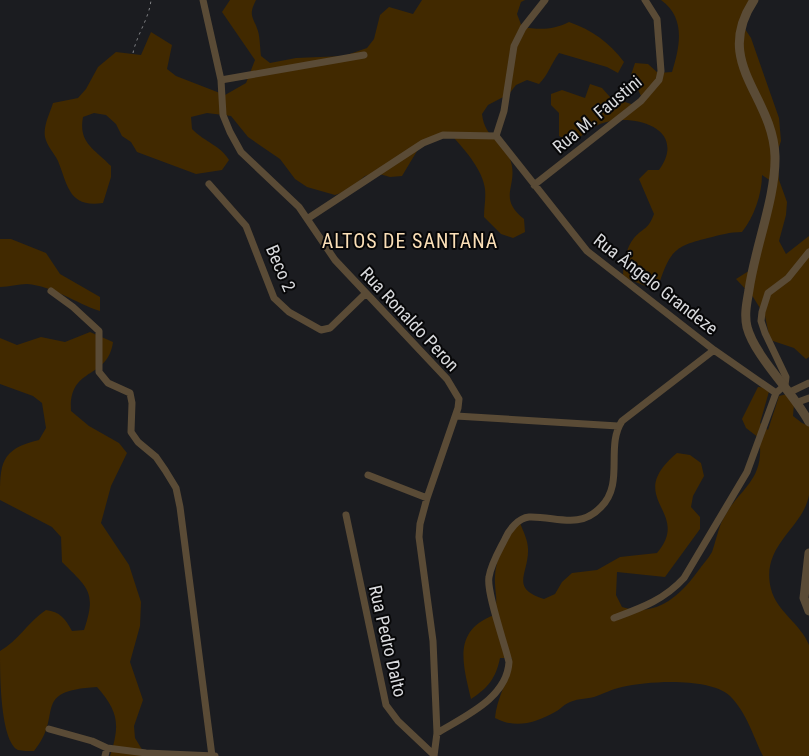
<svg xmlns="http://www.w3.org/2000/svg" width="809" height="756" font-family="'Roboto Condensed',sans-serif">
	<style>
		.green { fill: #412900 }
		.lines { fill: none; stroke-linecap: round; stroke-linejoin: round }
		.path { stroke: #828386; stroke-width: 1; stroke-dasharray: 2.5 4; stroke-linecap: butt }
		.minor { stroke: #5a4b36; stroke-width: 7 }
		.tertiary { stroke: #5a4b36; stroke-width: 9 }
		.labels { text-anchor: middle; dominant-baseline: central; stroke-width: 4; stroke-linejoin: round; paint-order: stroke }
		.street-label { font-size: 18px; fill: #d9dadd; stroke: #070708 }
		.quarter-label { font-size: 20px; letter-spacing: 1px; fill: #fbdfb7; stroke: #070708 }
	</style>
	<rect width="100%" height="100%" fill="#1b1c20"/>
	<path class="green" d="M230,0H256C248,16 253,16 258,31C260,38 260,48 261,56L270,63L296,58L344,56L367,48L374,39L380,15L389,7L413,14L422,0H525L521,2L517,14L522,27C540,30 553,30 569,22C592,30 609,42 624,62L618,73L607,67L559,53C551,64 548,75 539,84L527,80L516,85L509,94L488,105L482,114C485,141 506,141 511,162C518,186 497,198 524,219L525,232L513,238L501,234L484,217C484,208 486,198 485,189C483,171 466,151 454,138H443L420,146L402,176L390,177L376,173L365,176L347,191L335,195L307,187L295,179L280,159L248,137L231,116L207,113L191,117L192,129C206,143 220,145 229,160L222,170L196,174L137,152L131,142L122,136L116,124L106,115L94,113L83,117C78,143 95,149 111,166V177L103,203C69,208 68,186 58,161C54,153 47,146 45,137C43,126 50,113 53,103L78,98L86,89L98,67L116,52L141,55L151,32L172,45L167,69L176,76L225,95L246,83L255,60L222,12Z
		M661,0H749L745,29L751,38L779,118L781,141L777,153L779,180L787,202L786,215L779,241L786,254L809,236V357L806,359L794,348L770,340L765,316L753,297L736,279L755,267L771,181L762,175C762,194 754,217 742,232C730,232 720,235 708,238C675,246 670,251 659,284L648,287L623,277C623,265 626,247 634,238C644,227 648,230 654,214L639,179L648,170H659C689,128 632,112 600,124C589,128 582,138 570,142L559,136V113L551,105V94L562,90L585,98L590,84L602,88L610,97L634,105L641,96L631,75L635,63L648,64L658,73L672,72C680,46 686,18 661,0Z
		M0,239H11L46,253L60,274L100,297V311C75,303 53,286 27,284C18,284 9,287 0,287Z
		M90,332L113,342C108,380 68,366 71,411L89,426L119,443L127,453L111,486L101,523L129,565L141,602L140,626L130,662L143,700L134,726L135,738L146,756H110C120,725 119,712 97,687C29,691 65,714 34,751C29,751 22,751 18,750C0,741 0,673 0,651C18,641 28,622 46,610C60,612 65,618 72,631L84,630C97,592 88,588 62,562L61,537L52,527L0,500C0,464 0,449 39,440L46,428L42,403L33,396L0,384V338L17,345L41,337L65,342Z
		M758,387L770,388L760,423L768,430L779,396L791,393L794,404L793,416L802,423L809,426C809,448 809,474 809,495C803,529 760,545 771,589C777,612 801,624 809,645V756H763C753,736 747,713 730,696C709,677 649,681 622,687C612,689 603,694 594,697C585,699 575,699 568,703C563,705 560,710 555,712C535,723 516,729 495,718C497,696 510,678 512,658H500C496,678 488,688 471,699C463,664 452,631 494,615C499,598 494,592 495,576C496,557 506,535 520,523C523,531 528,540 528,549C529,574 509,588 544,599L555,594L562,582L572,573L597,570L620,557L657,553C693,511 622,499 677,453L690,455L701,463L704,476L693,496L691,507L700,517V529L665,577L617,572L616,595L622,607C656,618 680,596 698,571C703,564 708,559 712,552C716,541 718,529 723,519C739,488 766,481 759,438L746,428L742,419Z"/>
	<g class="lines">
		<path class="path" d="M133,53C137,34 149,19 151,0"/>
		<path class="minor" d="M203,0L221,80L223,115L230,132L241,152L299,207L335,260L447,379L459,399L458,408L427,498L420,524L419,537L433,641L437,733L434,756
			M221,80L364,55
			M496,136L587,251L714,350L776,393
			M496,136L504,111L514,46L523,28L545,0
			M209,184L246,226L274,298L289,312L321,330L330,328L365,294
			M534,185L641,101L659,80L661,71L657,19L645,0
			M307,219L423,143L443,135L496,136
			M51,291L73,307L99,331V372L108,383L130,393L132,403L131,432L138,442L156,457L165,470L176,488L180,507L212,756
			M790,392L809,383
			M798,402L809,398
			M456,416L618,426
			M368,475L427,498
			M346,515L386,705L398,721L434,755
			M614,618C641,608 664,600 684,578L747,472L776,393L785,385L786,377L765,333L761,321L762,312L768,293L788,278L809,252
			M49,729L92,741L107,748L146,753L215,756
			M437,733C465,716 507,698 509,662C505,644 486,592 489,577C491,564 499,551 505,539C509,530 518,518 529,517C556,516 579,530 601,507C625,483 605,447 622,421L714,350
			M105,756L107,748"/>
		<path class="tertiary" d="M754,0C712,63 773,95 775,156C776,197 755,247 749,290C747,302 744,314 747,327C755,357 793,392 809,422
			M809,553L804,598L809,611"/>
	</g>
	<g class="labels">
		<g class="street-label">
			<text transform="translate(597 114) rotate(-40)">Rua M. Faustini</text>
			<text transform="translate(281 268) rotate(67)">Beco 2</text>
			<text transform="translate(656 284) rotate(38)">Rua Ângelo Grandeze</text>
			<text transform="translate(410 319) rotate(47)">Rua Ronaldo Peron</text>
			<text transform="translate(388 641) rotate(77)">Rua Pedro Dalto</text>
		</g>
		<g class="quarter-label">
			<text x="410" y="241">ALTOS DE SANTANA</text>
		</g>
	</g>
</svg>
